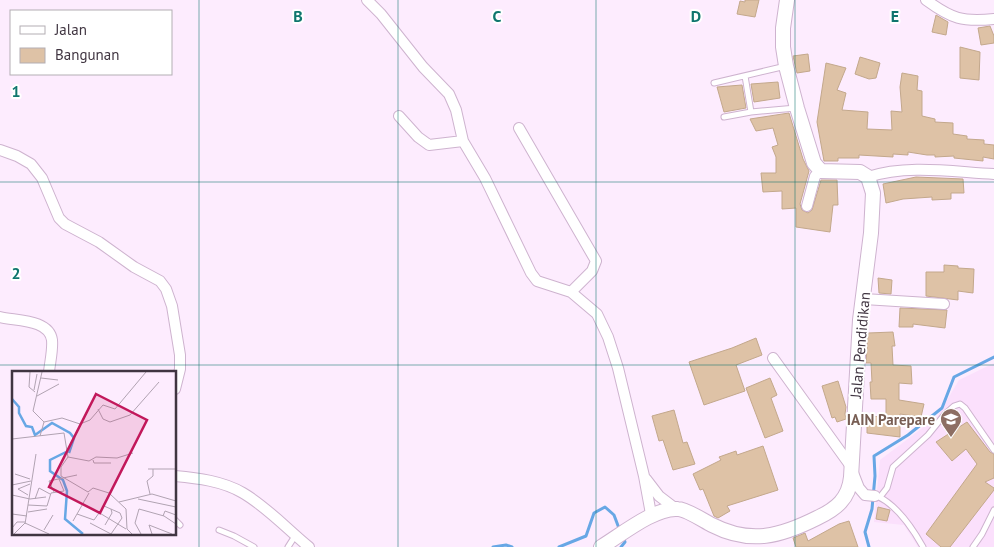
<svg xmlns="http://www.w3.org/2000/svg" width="994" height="547" font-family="'PT Sans',sans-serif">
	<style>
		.built { fill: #fbe0fc }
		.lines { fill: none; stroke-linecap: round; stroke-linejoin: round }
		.stream { stroke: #67a7e5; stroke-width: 3 }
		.building { fill: #dec2a6; stroke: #c3a88c }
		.service-casing { stroke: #ceb3cf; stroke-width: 7 }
		.minor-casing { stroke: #ceb3cf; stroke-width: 12 }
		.tertiary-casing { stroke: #ceb3cf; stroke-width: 16 }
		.service { stroke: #fff; stroke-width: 5 }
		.minor { stroke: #fff; stroke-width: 10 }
		.tertiary { stroke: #fff; stroke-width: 14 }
		.grid { fill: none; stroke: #0f766e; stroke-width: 1; stroke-opacity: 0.55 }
		.labels { text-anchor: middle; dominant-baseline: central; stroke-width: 4; stroke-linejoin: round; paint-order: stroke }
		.street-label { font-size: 15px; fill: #403541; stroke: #fff }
		.education-label { font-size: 15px; font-weight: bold; fill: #785e54; stroke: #fff; text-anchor: end }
		.inset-river { fill: none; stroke: #67a7e5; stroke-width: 2.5 }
		.inset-road { fill: none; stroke: #b1a3b2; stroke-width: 1 }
		.view { fill: #c2185b; fill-opacity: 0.15; stroke: #c2185b; stroke-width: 2.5 }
		.inset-edge { fill: none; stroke: #403541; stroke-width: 2.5 }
		.grid-label { font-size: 16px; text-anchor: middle; font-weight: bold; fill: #0f766e; stroke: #fff; stroke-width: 4; stroke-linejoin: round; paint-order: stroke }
	</style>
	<rect width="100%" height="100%" fill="#fdecfe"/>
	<path class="built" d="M994,363V547H918L904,525L874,522L880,460L937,417L959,380Z"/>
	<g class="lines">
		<path class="stream" d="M493,547L506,545L512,547
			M559,547L586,536L594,513L605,507L614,515L620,531
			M621,547L625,542L623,536
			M869,547L865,532L872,509L875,476L874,456L908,435L942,408L954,377L994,357"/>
	</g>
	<path class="building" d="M745,0H759L755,17L737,14L740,1L745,2Z
		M936,15L948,22L946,35L932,32Z
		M990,26L994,36V43L981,45L978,28Z
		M960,47L980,52L979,80L960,78Z
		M808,54L810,71L797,73L793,56Z
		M860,57L880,63L876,78L869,79L855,74Z
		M826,63L846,68L837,90L846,93L842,110L868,112L867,129L892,130L891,111L902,112L900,87L902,73L918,76L917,90L922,91V116L935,119V122L953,123V134L967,136V139L984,140V144L994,145V159L983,157V161L954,158V156L935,157V155H927L908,152V155L893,154V157L859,155V158H838V161H824L817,122Z
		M778,82L780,98L754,102L751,84Z
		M742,85L746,108L724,112L717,87Z
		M789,113L803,159L809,171L800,204L802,210L808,213L812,210L821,180H837L838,205H833L830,232L796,227V208L782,209V191L763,192L761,173H776V157L772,147L778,145L773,128L756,131L750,119Z
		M916,177L963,179L964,193H951V199L932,200V197L903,199L886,203L883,184Z
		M944,265L958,266V268L974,269L973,293L958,291V300L926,296V272H944Z
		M878,278L892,280L891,294L879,293Z
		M900,308L947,310L945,328L913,324V327H899Z
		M893,332L895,346H892L893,365L911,366L912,384L899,383V400L924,404L921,417L900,414V437L867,433V416L886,417V399H871L870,382H872L871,363H866L868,333Z
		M756,338L762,355L736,365L745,391L704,405L689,362L732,348Z
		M770,378L777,395L771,398L783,431L765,438L746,388Z
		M838,381L846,407L845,414L846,419L837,422L835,417L832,418L822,386Z
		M674,410L683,443L687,442L695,464L673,470L663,440L659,441L652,416Z
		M967,422L990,452L994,454V478L985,482L994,488V490L950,547H941L926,534L977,464L966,449L952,461L936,442Z
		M763,446L778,490L727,506L730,511L718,518L714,516L703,489L700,490L693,474L721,460L719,457L736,451L737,455Z
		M878,507L890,510L887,521L876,519Z
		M849,521L858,547H796L793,538L805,533L808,541L839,524Z"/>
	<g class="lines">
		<g class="service-casing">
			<path id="service" d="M745,76L751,112
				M714,83L786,66
				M724,117L751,112L796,108
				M877,496C897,505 913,529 923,547
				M880,497L887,488L893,467L928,435L945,414L954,406L960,404L965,408L994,450
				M175,520L180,525
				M219,530L234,536L254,547
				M288,547L295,536
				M973,547L982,534L994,510"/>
		</g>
		<g class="minor-casing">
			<path id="minor" d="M367,0L381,14L423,67L449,94L456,110L463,141L485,178L531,273L537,281L571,292L597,314L608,337L618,368L644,476L651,514
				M926,0C952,19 962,22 994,19
				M399,116L418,137L429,145L463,141
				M519,128L596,261L592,271L571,292
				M0,150L17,156L31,164L42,178L59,218L65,224L99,242L134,267L160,281L166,289L172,306L180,355V369L175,389
				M868,177C908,164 953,172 994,174
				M807,206L815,176L821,171
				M864,299L944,304
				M0,317C16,321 49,319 52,340C53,350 50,362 49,372
				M773,358L850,465L859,488L865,495L875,496
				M175,476C197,478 223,481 243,493C267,507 287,529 309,547
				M646,479L659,496L676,509"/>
		</g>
		<g class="tertiary-casing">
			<path id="tertiary" d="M601,547C621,535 655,507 678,509C686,509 704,521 712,525C751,545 781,536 817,518C836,509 849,499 851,477L860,320L871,233L873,193L868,177L860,172L821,171L814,163L797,108L786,66L783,47V28L787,0"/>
		</g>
		<use href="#service" class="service"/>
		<use href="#minor" class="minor"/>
		<use href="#tertiary" class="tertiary"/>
	</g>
	<path class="grid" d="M199,0V547M398,0V547M596,0V547M795,0V547M0,182H994M0,365H994"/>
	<defs>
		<g id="university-pin" transform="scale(1.125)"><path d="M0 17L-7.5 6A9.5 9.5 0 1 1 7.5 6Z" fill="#8d6e63" stroke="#fff"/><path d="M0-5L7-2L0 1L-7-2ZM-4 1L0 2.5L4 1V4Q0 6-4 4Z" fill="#fff"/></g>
	</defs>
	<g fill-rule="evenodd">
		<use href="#university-pin" x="951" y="419"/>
	</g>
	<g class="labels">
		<g class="street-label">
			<text transform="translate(860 345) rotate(-85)">Jalan Pendidikan</text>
		</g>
		<g class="education-label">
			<text x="935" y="419">IAIN Parepare</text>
		</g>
	</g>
	<g transform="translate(12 371)">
		<rect width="164" height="164" fill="#fdecfe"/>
		<path class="inset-river" d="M0,28L7,36V42L14,55L20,56L23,64L40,52L58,62L62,67L57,82M54,81L38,89V100L51,109L55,120L53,148L71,163"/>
		<path class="inset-road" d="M18,1L17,16L23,21M30,1L21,40L32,51M29,7L46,9M22,19L25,3M25,25L47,13M86,38L91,48L98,51L118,44L147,11M28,65L32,51L50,47L68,53L78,49L91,34L103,38L134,1M0,68L52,62L56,86L49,96V105L76,121L81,117L97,122L114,138L115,158L120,163M56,86L77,90L84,86L105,87L121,82M81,89L82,92H99M136,98H164M3,103L18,108M0,114L19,110M42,121L37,110L65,104M138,123L135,110L141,105V98M0,124L18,128L34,126M16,124L6,118L18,113M23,128L27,117L38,123M126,128L164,136M107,131L140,123L164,130M16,134L35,135L39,122L52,120L47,108M16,141L35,138M86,141L114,158M0,143L15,145M65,143L82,149L92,135L108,142L110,147L99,163M151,145L153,140L164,144M61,150L77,122M78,152L99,163M13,153L24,83M93,154L100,142L99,138M0,157L5,151H13M32,159L41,144M2,163L13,152L37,163M129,163L123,152L127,138L152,145L164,153M140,163L137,154L160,163"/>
		<path class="view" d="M84,23L135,49L88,142L37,116Z"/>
		<rect width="164" height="164" class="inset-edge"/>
	</g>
	<g class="grid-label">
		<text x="298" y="22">B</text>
		<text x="497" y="22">C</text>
		<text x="696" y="22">D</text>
		<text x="895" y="22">E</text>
		<text x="16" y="97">1</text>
		<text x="16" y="279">2</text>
	</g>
	<rect x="10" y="10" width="162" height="65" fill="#ffffff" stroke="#b3aeb3"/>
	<rect x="20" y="26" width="25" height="8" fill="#ffffff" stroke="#b3aeb3"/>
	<text x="55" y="35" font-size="15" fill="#403541">Jalan</text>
	<rect x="20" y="48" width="25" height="15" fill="#dec2a6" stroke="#b3aeb3"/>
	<text x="55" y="60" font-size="15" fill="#403541">Bangunan</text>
</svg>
